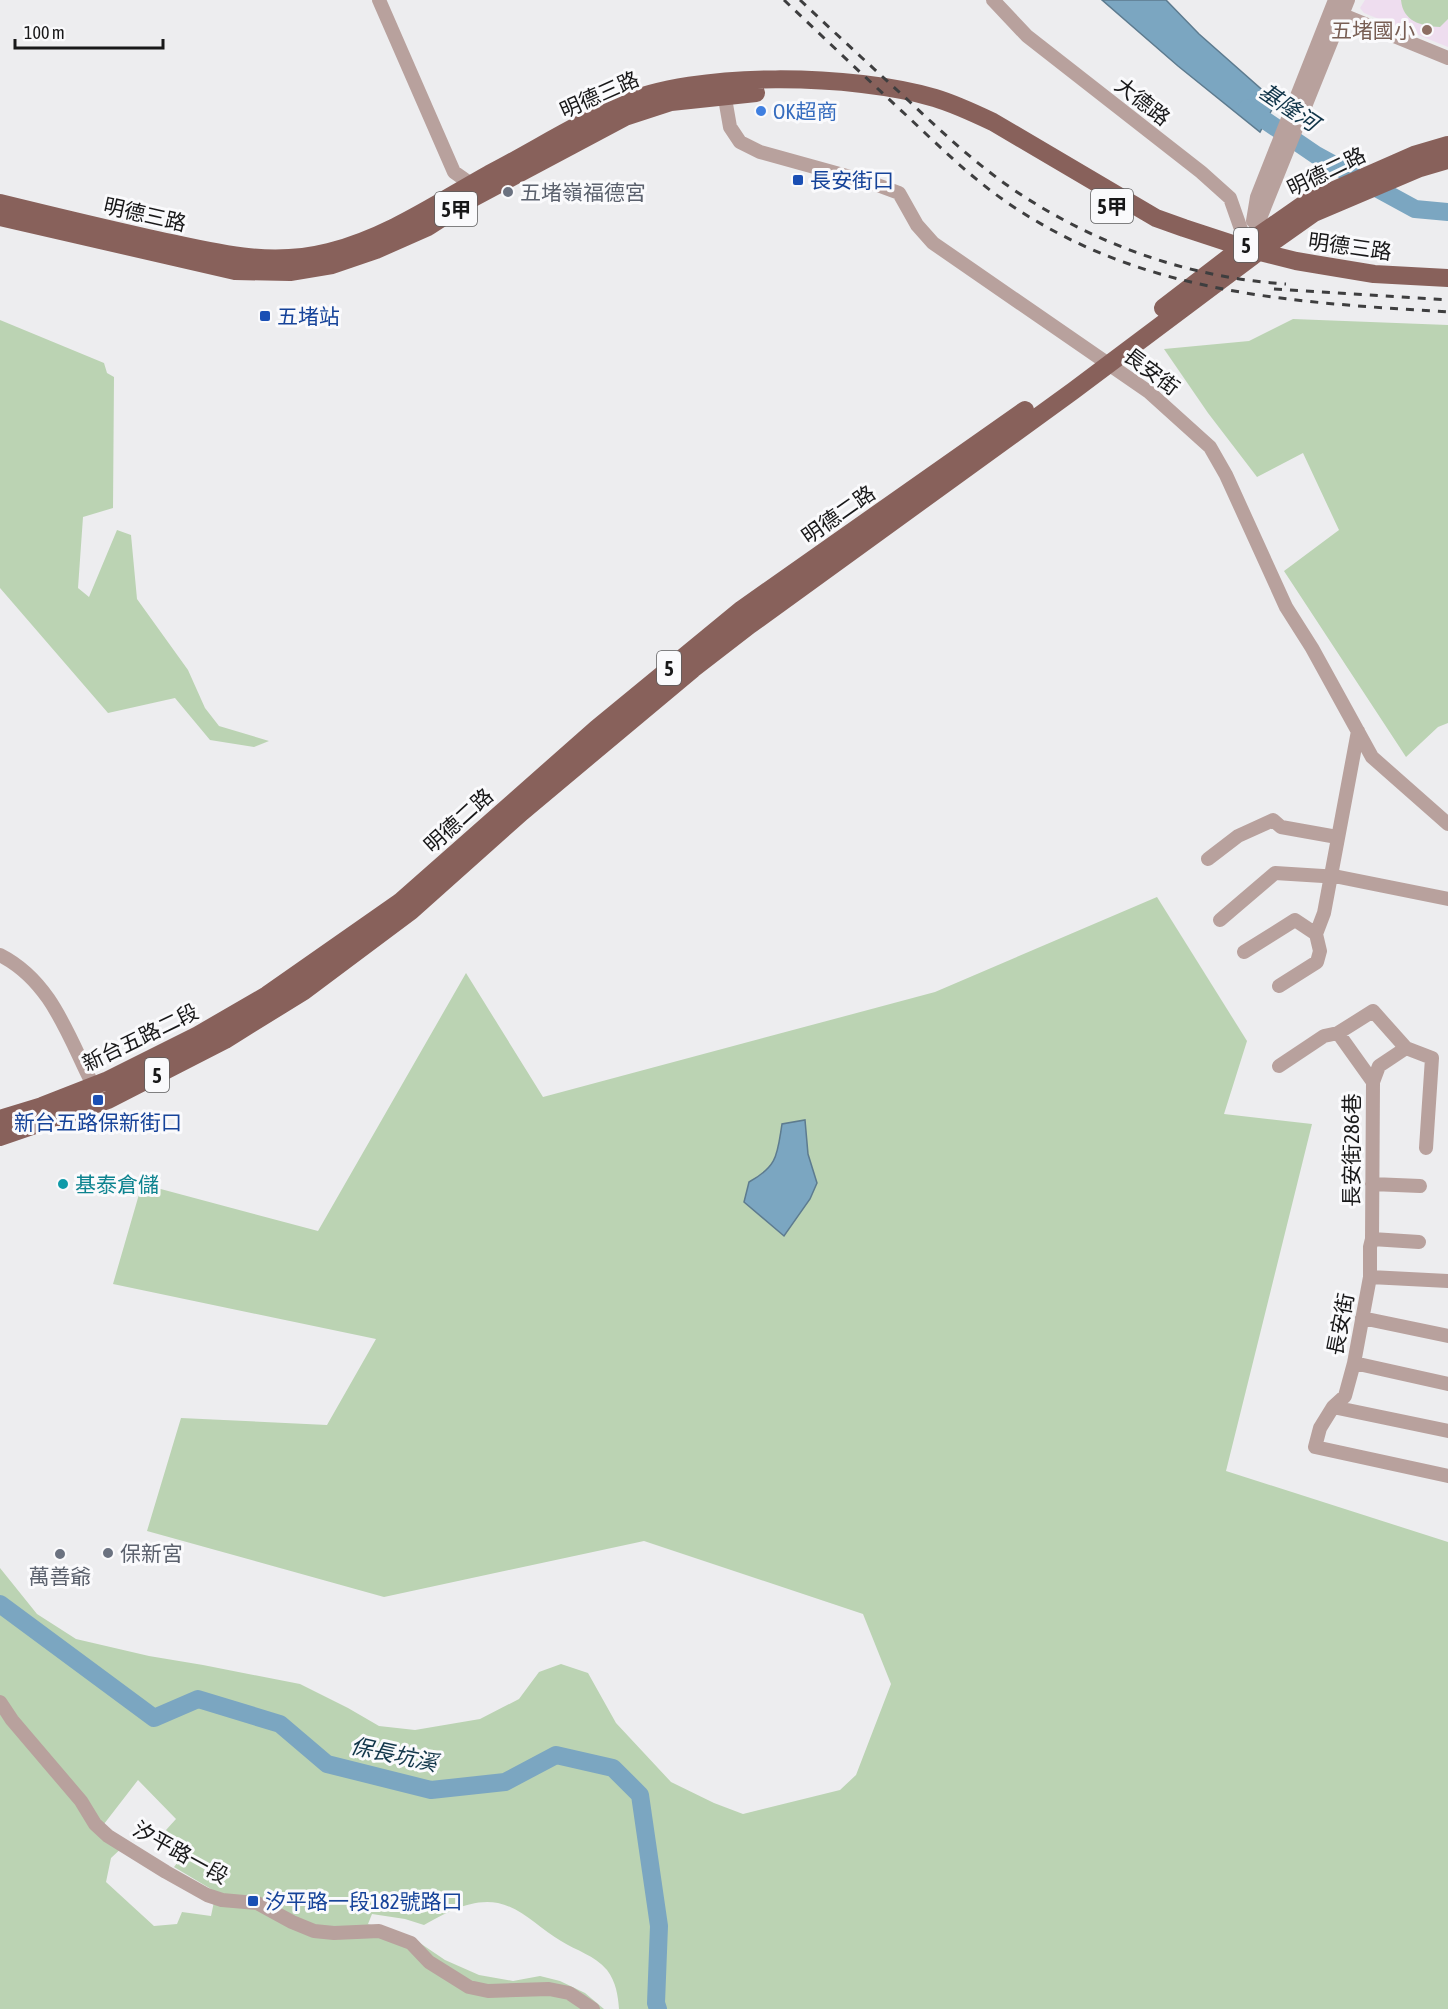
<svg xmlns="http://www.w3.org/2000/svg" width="1448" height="2009" font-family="'Asap Condensed','Noto Sans TC',sans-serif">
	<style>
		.education { fill: #eeddef }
		.green { fill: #bbd3b3; fill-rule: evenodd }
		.water { fill: #7ba6c1; stroke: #5d7b8f; stroke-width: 1.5 }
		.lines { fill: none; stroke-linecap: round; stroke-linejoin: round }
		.river { stroke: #7ba6c1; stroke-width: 18 }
		.minor { stroke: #b8a19d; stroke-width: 14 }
		.major { stroke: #88615b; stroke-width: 18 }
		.rail { stroke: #3e3e3f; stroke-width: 3; stroke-dasharray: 8 8; stroke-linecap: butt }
		.education-dot { fill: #8d6e63; stroke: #fafafc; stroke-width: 2 }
		.shop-dot { fill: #3f7fe0; stroke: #fafafc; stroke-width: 2 }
		.transit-dot { fill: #1a4fb4; stroke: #fafafc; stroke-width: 2 }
		.worship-dot { fill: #6b7280; stroke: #fafafc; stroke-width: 2 }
		.culture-dot { fill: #0f9aa8; stroke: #fafafc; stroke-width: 2 }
		.labels { text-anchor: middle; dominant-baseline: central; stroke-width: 6; stroke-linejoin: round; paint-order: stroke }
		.shield { fill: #fafafc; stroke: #5c5c5d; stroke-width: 1.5 }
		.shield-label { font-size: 20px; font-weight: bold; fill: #181819 }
		.education-label { font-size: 21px; fill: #785e54; stroke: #fafafc; text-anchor: end }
		.street-label { font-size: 21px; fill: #181819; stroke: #fafafc }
		.shop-label { font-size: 21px; fill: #366cbe; stroke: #fafafc; text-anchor: start }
		.transit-label { font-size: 21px; fill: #164399; stroke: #fafafc; text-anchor: start }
		.worship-label { font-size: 21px; fill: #5b616d; stroke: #fafafc; text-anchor: start }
		.culture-label { font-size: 21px; fill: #0d838f; stroke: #fafafc; text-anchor: start }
		.water-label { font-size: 22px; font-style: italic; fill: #113549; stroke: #fafafc }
	</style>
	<rect width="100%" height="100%" fill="#ededef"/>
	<path class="education" d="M1365,0H1448V47L1364,13L1360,8Z"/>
	<path class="green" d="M1401,0H1448V19L1440,27C1420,26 1403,21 1401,0Z
		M1293,319L1448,325V723L1438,727L1406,757L1284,571L1339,530L1303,453L1257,477L1208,413L1164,349L1249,341Z
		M0,320L104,363L107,373L114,377L113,508L83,517L78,588L89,597L117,530L131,535L137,599L188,670L205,708L219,726L269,741L254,747L210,740L175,698L108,713L0,588Z
		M1157,897L1247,1041L1224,1114L1312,1124L1226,1471L1448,1542V2009H619C618,1995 616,1982 607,1970C594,1955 577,1951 561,1941C540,1929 522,1908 498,1903C471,1898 446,1913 424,1925L405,1919L372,1914L368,1924L411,1937L445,1960L479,1975L513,1981L540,1976L560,1981L585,1993L604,2009H0V1568L37,1614L76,1639L149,1656L203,1665L300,1684L348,1708L379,1726L415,1730L480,1719L519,1699L539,1672L561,1664L588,1673L616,1723L671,1782L714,1803L743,1814L840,1790L856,1775L891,1684L863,1614L644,1541L384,1597L147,1531L181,1418L327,1425L376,1339L113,1284L142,1184L318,1231L466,973L543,1097L935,992ZM138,1780L176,1819L166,1830L186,1852L174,1867L216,1892L211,1916L182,1912L177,1924L154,1926L106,1882L111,1858L127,1843L104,1824Z"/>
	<path class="water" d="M1102,0H1166L1199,34L1276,102L1260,132L1178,66Z
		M805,1120L808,1154L817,1183L810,1199L784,1236L744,1202L749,1182C778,1166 777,1155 782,1124Z"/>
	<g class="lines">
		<path class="river" d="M1247,108L1316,155L1415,209L1448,212
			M0,1604L154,1718L198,1699L280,1724L327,1764L431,1790L505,1782L556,1755L613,1768L640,1795L659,1926L656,2003L658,2009"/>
		<path class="minor" d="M379,0L454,172L478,189
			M993,0L1027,36L1201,172L1230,198L1248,249
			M1333,11L1448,58
			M723,87L730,127L740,142L760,152L872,183L899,193L917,225L933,243L1149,392L1210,447L1226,475L1286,607L1312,648L1372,757L1448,824
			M1253,221L1257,197L1335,0
			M1250,243L1348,0
			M1208,859L1238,836L1273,820L1281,827L1337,837
			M1220,920L1275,873L1339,877L1448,899
			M1316,934L1324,913L1358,731
			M1244,952L1295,920L1316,934
			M0,955C49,980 66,1030 89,1077
			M1279,986L1317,962L1320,951L1316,934
			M1338,1033L1373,1082L1372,1239L1370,1247V1277L1354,1363L1345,1396L1333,1407L1320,1428L1315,1447L1448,1476
			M1406,1048L1432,1058L1426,1148
			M1279,1066L1324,1036L1338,1033L1373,1011L1406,1048L1379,1066L1373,1082
			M1372,1184L1420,1186
			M1372,1239L1419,1242
			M1370,1277L1448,1281
			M1362,1318L1448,1336
			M1354,1363L1448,1384
			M1333,1407L1448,1431
			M0,1702L12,1720L81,1801L95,1824L108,1836L166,1872L207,1895L222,1900L257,1903L292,1922L314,1931L334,1933L379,1931L411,1943L429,1962L469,1987L488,1991L549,1989L569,1993L593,2009"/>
		<path class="major" d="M0,203C49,215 99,227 148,238C210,251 266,268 329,252C388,237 437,203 489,174C532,152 575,124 619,105C696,70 854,74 935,98C955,104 974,113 993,122L1156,218L1184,228L1248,249L1296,261L1374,274L1448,278
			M0,217L235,271L290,272L332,265L376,250L428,227L473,198L625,117L671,102L756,93
			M1163,308L1245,245L1307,202L1414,155L1448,145
			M0,1119L42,1106L106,1081L198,1035L267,995L400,902L596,729L742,609L1025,410
			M0,1137L108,1100L225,1040L304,991L411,911L522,812L693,669L750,625L1073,391L1253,256L1314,213L1420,168L1448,160"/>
		<path class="rail" d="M784,0C824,38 865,77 906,115C938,145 969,176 1005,201C1140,295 1291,302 1448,312
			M800,0C836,34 873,68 910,102C943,133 976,164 1014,190C1094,244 1189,278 1286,284
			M1274,289L1448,300"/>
	</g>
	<circle class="education-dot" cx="1427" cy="30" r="6"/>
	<circle class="shop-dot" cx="761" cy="111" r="6"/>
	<g class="transit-dot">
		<rect x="792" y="174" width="12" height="12" rx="3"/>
		<rect x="259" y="310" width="12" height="12" rx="3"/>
		<rect x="92" y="1094" width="12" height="12" rx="3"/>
		<rect x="247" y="1895" width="12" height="12" rx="3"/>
	</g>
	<g class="worship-dot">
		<circle cx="508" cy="192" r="6"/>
		<circle cx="108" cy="1553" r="6"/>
		<circle cx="60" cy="1554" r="6"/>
	</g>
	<circle class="culture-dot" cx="63" cy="1184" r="6"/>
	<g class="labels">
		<g class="shield">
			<rect x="1091" y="189" width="42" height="34" rx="4.5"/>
			<rect x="435" y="192" width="42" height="34" rx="4.5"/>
			<rect x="1234" y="228" width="24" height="34" rx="4.5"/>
			<rect x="657" y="651" width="24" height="34" rx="4.5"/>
			<rect x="145" y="1058" width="24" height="34" rx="4.5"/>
		</g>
		<g class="shield-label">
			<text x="1112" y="206">5甲</text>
			<text x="456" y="209">5甲</text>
			<text x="1246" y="245">5</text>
			<text x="669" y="668">5</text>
			<text x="157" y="1075">5</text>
		</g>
		<g class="education-label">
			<text x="1415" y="30">五堵國小</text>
		</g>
		<g class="street-label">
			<text transform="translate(599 94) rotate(-24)">明德三路</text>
			<text transform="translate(1143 101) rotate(38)">大德路</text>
			<text transform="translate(1326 171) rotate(-26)">明德二路</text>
			<text transform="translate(145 214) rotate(13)">明德三路</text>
			<text transform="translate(1350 246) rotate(8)">明德三路</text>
			<text transform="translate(1152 371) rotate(37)">長安街</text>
			<text transform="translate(838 514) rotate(-35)">明德二路</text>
			<text transform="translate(458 820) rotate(-42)">明德二路</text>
			<text transform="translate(140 1037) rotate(-26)">新台五路二段</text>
			<text transform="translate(1351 1150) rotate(-90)">長安街286巷</text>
			<text transform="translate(1340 1324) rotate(-79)">長安街</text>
			<text transform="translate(181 1852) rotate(29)">汐平路一段</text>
		</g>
		<g class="shop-label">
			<text x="773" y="111">OK超商</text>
		</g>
		<g class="transit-label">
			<text x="810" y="180">長安街口</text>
			<text x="277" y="316">五堵站</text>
			<text x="98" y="1122" text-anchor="middle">新台五路保新街口</text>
			<text x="265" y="1901">汐平路一段182號路口</text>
		</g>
		<g class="worship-label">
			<text x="520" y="192">五堵嶺福德宮</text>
			<text x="120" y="1553">保新宮</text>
			<text x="60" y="1576" text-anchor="middle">萬善爺</text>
		</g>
		<g class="culture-label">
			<text x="75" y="1184">基泰倉儲</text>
		</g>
		<g class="water-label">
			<text transform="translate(1289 107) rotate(34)">基隆河</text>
			<text transform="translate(394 1754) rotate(12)">保長坑溪</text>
		</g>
	</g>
	<path d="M15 39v9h148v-9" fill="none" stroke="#181819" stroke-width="3"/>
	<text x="24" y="39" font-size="18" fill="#181819" stroke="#fafafc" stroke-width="4.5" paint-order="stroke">100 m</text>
</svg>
